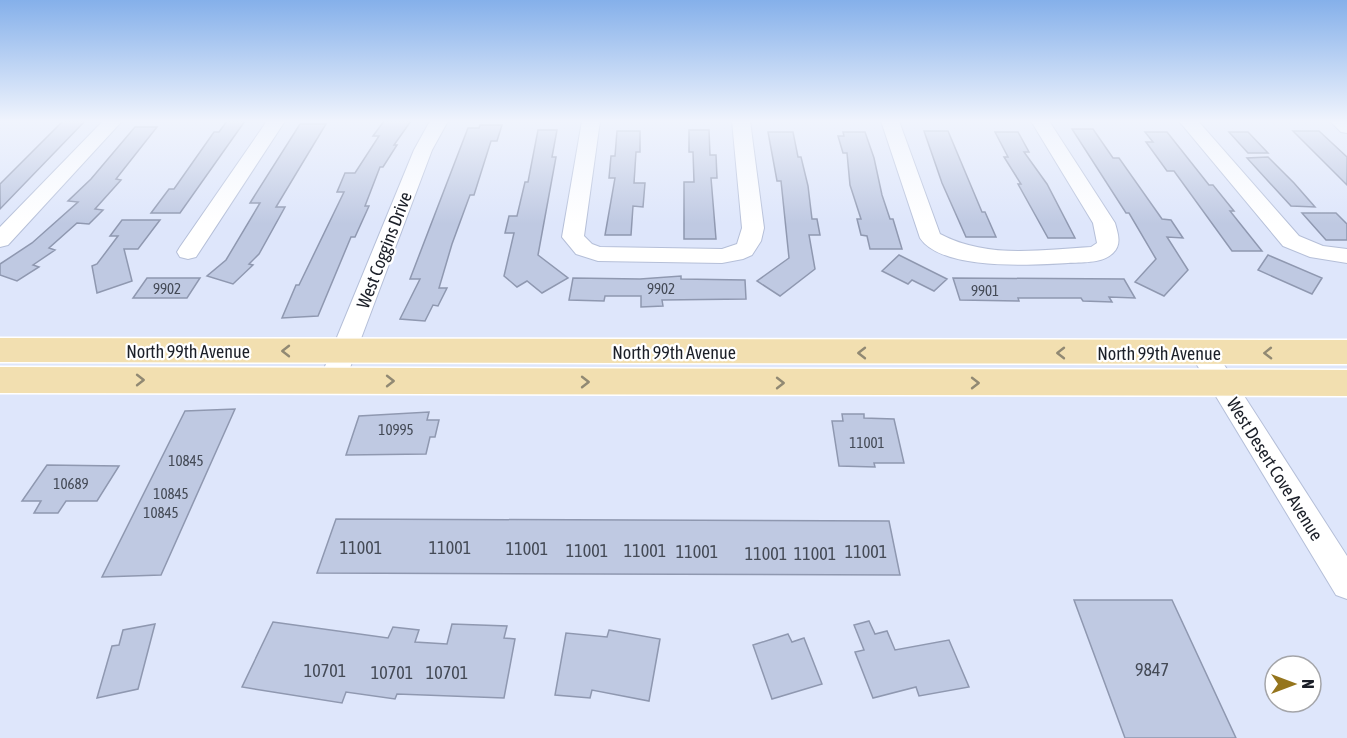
<svg xmlns="http://www.w3.org/2000/svg" width="1347" height="738" font-family="'Asap Condensed',sans-serif">
	<style>
		.building { fill: #bfc9e2; stroke: #8f98b0; stroke-width: 1.5 }
		.lines { fill: none; stroke-linecap: round; stroke-linejoin: round }
		.minor-casing { stroke: #b5bfd8; stroke-width: 2 }
		.major-casing { stroke: #fff; stroke-width: 3 }
		.minor { fill: #fff; fill-rule: evenodd }
		.major { fill: #f2dfb0; fill-rule: evenodd }
		.oneway { stroke: #918973 }
		.labels { text-anchor: middle; dominant-baseline: central; stroke-width: 4.5; stroke-linejoin: round; paint-order: stroke }
		.number-label { font-size: 15px; fill: #444a56 }
		.street-label { font-size: 18px; fill: #1b1f28; stroke: #fff }
		.near-number-label { font-size: 18px; fill: #444a56 }
	</style>
	<rect width="100%" height="100%" fill="#dee6fb"/>
	<path class="building" d="M63,121H85L0,209V184Z
		M227,121H245L180,213H151L169,189H174L214,132H219Z
		M384,121H411L394,145H397L383,167H380L365,206H369L355,237H351L318,316L282,318L296,285H299L344,192H337L345,173H355L379,136H373Z
		M300,124H326L276,207H285L259,254L249,264L253,265L233,284L207,276L226,260L260,203H250Z
		M480,125H502L497,141H491L474,195H470L452,244L439,288H447L438,306L433,305L425,321L400,319L420,279H410L468,128H479Z
		M135,127H157L116,179L121,180L95,209L103,210L89,224L77,223L49,248L55,250L33,265L39,267L17,281L0,275V264L32,243L78,202L68,201L91,179Z
		M1072,129H1093L1113,158H1119L1162,219L1171,220L1183,238L1167,237L1188,270L1164,296L1135,282L1156,259L1129,213H1126Z
		M538,130H557L552,157H556L538,255L568,278L542,293L527,281L517,287L504,276L514,233H505L509,216H517L525,182H528Z
		M689,130H709L710,155H716L717,178H711L716,239H684V182H694L693,152H689Z
		M617,131H640V152H636L634,183H645L643,207L633,206L631,235H605L615,178H609L611,156H615Z
		M924,131H948L982,212H985L996,237H966L942,183Z
		M1293,131H1319L1347,157V185Z
		M768,132H793L798,157H801L808,186L812,219H817L820,235H809L815,269L780,296L757,281L789,258L781,181H777Z
		M843,132H865L874,158L882,195L890,219H893L902,249H870L867,236L861,235L857,219H861L850,185L847,153H843L838,136H844Z
		M995,132H1018L1029,152H1024L1047,184L1075,238H1048L1018,184H1021L1004,157H1008Z
		M1145,132H1167L1209,185H1213L1234,211H1230L1262,251H1232L1174,171H1167L1146,142H1153Z
		M1229,132H1248L1268,153H1248Z
		M1268,157L1294,183L1315,207L1291,206L1247,158Z
		M1302,213H1336L1347,224V240H1326Z
		M122,220H160L138,249H124L132,281L97,293L92,266L97,264L118,236H110Z
		M899,255L947,279L934,291L912,280L908,284L882,271Z
		M1268,255L1322,278L1312,294L1258,270Z
		M681,276V279L745,280L746,299L662,300L663,306L641,307V296H605L604,301L569,300L573,278L640,279Z
		M147,278H200L187,298H133Z
		M953,278L1124,279L1135,298L1109,297L1112,302L1083,301L1081,298H1018L1019,301L960,300Z
		M235,409L161,575L102,577L185,411Z
		M429,412L427,420H439L435,437H430L426,454L346,455L359,416Z
		M842,414H864V418L894,419L904,463H874L875,467L839,466L832,421H843Z
		M47,465L119,466L97,501H66L58,513H34L41,501H22Z
		M336,519L889,521L900,575L317,573Z
		M1074,600H1172L1236,738H1125Z
		M869,621L875,634L887,631L895,650L949,640L969,687L919,696L916,687L873,698L855,652L864,650L854,625Z
		M273,622L388,638L393,627L419,630L415,642L447,644L452,624L507,626L504,638L515,639L504,698L397,694L395,699L346,692L342,703L242,687Z
		M155,624L138,689L97,698L112,646L119,645L123,630Z
		M609,630L660,639L649,701L592,690L590,698L555,695L566,633L607,637Z
		M788,634L792,642L804,638L822,684L772,699L753,645Z"/>
	<g class="lines">
		<g class="minor-casing">
			<path id="minor" d="M103,121H122L8,245L0,247V227Z
				M267,121H285L196,257L188,259L180,257L177,252L180,247Z
				M430,121H448L432,150L345,381L341,388L332,391L323,388L319,381L414,150Z
				M582,121H600L584,236L592,244L600,247L722,249L737,244L742,228L732,121H750L764,228L761,241L752,255L743,259L722,263L598,261L576,254L562,237Z
				M881,121H899L940,234C987,259 1041,250 1091,247L1097,243L1093,223L1031,121H1049L1115,223C1118,234 1122,244 1113,253C1102,264 1081,262 1068,263C1033,265 942,271 920,238Z
				M1179,121H1198L1299,236L1323,246L1347,249V263L1310,257L1283,246Z
				M1330,121H1347V133L1341,132Z
				M1203,344L1212,346L1347,556V599L1336,595L1194,360L1190,353L1194,346Z"/>
		</g>
		<g class="major-casing">
			<path id="major" d="M0,338L1347,340V364L0,362Z
				M0,367L1347,370V396L0,393Z"/>
		</g>
		<use href="#minor" class="minor"/>
		<use href="#major" class="major"/>
	</g>
	<defs><path id="oneway-chevron" d="M-2-3.5L2.5 0L-2 3.5" fill="none" stroke-width="1.6" stroke-linecap="round" stroke-linejoin="round" transform="scale(1.5)"/></defs>
	<g class="oneway">
		<use href="#oneway-chevron" transform="translate(286 351) rotate(-180)"/>
		<use href="#oneway-chevron" transform="translate(862 353) rotate(-180)"/>
		<use href="#oneway-chevron" transform="translate(1061 353) rotate(-180)"/>
		<use href="#oneway-chevron" transform="translate(1268 353) rotate(179)"/>
		<use href="#oneway-chevron" transform="translate(140 380)"/>
		<use href="#oneway-chevron" transform="translate(390 381)"/>
		<use href="#oneway-chevron" transform="translate(585 382)"/>
		<use href="#oneway-chevron" transform="translate(780 383)"/>
		<use href="#oneway-chevron" transform="translate(975 383)"/>
	</g>
	<linearGradient id="sky" x2="0" y2="1"><stop stop-color="#85b0ea"/><stop offset="0.54" stop-color="#f0f4fd"/><stop offset="1" stop-color="#f0f4fd" stop-opacity="0"/></linearGradient>
	<rect width="1347" height="224" fill="url(#sky)"/>
	<g class="labels">
		<g class="number-label">
			<text x="167" y="288">9902</text>
			<text x="661" y="288">9902</text>
			<text x="985" y="290">9901</text>
			<text x="396" y="429">10995</text>
			<text x="867" y="442">11001</text>
			<text x="186" y="460">10845</text>
			<text x="71" y="483">10689</text>
			<text x="171" y="493">10845</text>
			<text x="161" y="512">10845</text>
		</g>
		<g class="street-label">
			<text transform="translate(384 250) rotate(-69)">West Coggins Drive</text>
			<text x="188" y="351">North 99th Avenue</text>
			<text x="674" y="352">North 99th Avenue</text>
			<text x="1159" y="353">North 99th Avenue</text>
			<text transform="translate(1275 469) rotate(58)">West Desert Cove Avenue</text>
		</g>
		<g class="near-number-label">
			<text x="361" y="547">11001</text>
			<text x="450" y="547">11001</text>
			<text x="527" y="548">11001</text>
			<text x="587" y="550">11001</text>
			<text x="645" y="550">11001</text>
			<text x="697" y="551">11001</text>
			<text x="866" y="551">11001</text>
			<text x="766" y="553">11001</text>
			<text x="815" y="553">11001</text>
			<text x="1152" y="669">9847</text>
			<text x="325" y="670">10701</text>
			<text x="392" y="672">10701</text>
			<text x="447" y="672">10701</text>
		</g>
	</g>
	<g transform="translate(1293 684) rotate(90)"><circle r="28" fill="#ffffff" stroke="#a4a5a9" stroke-width="1.5"/>
	<path d="M0-4.5L10 22L0 15L-10 22Z" fill="#95751d"/>
	<text y="-9" font-size="16" font-weight="bold" text-anchor="middle" fill="#1b1f28">N</text>
	</g>
</svg>
